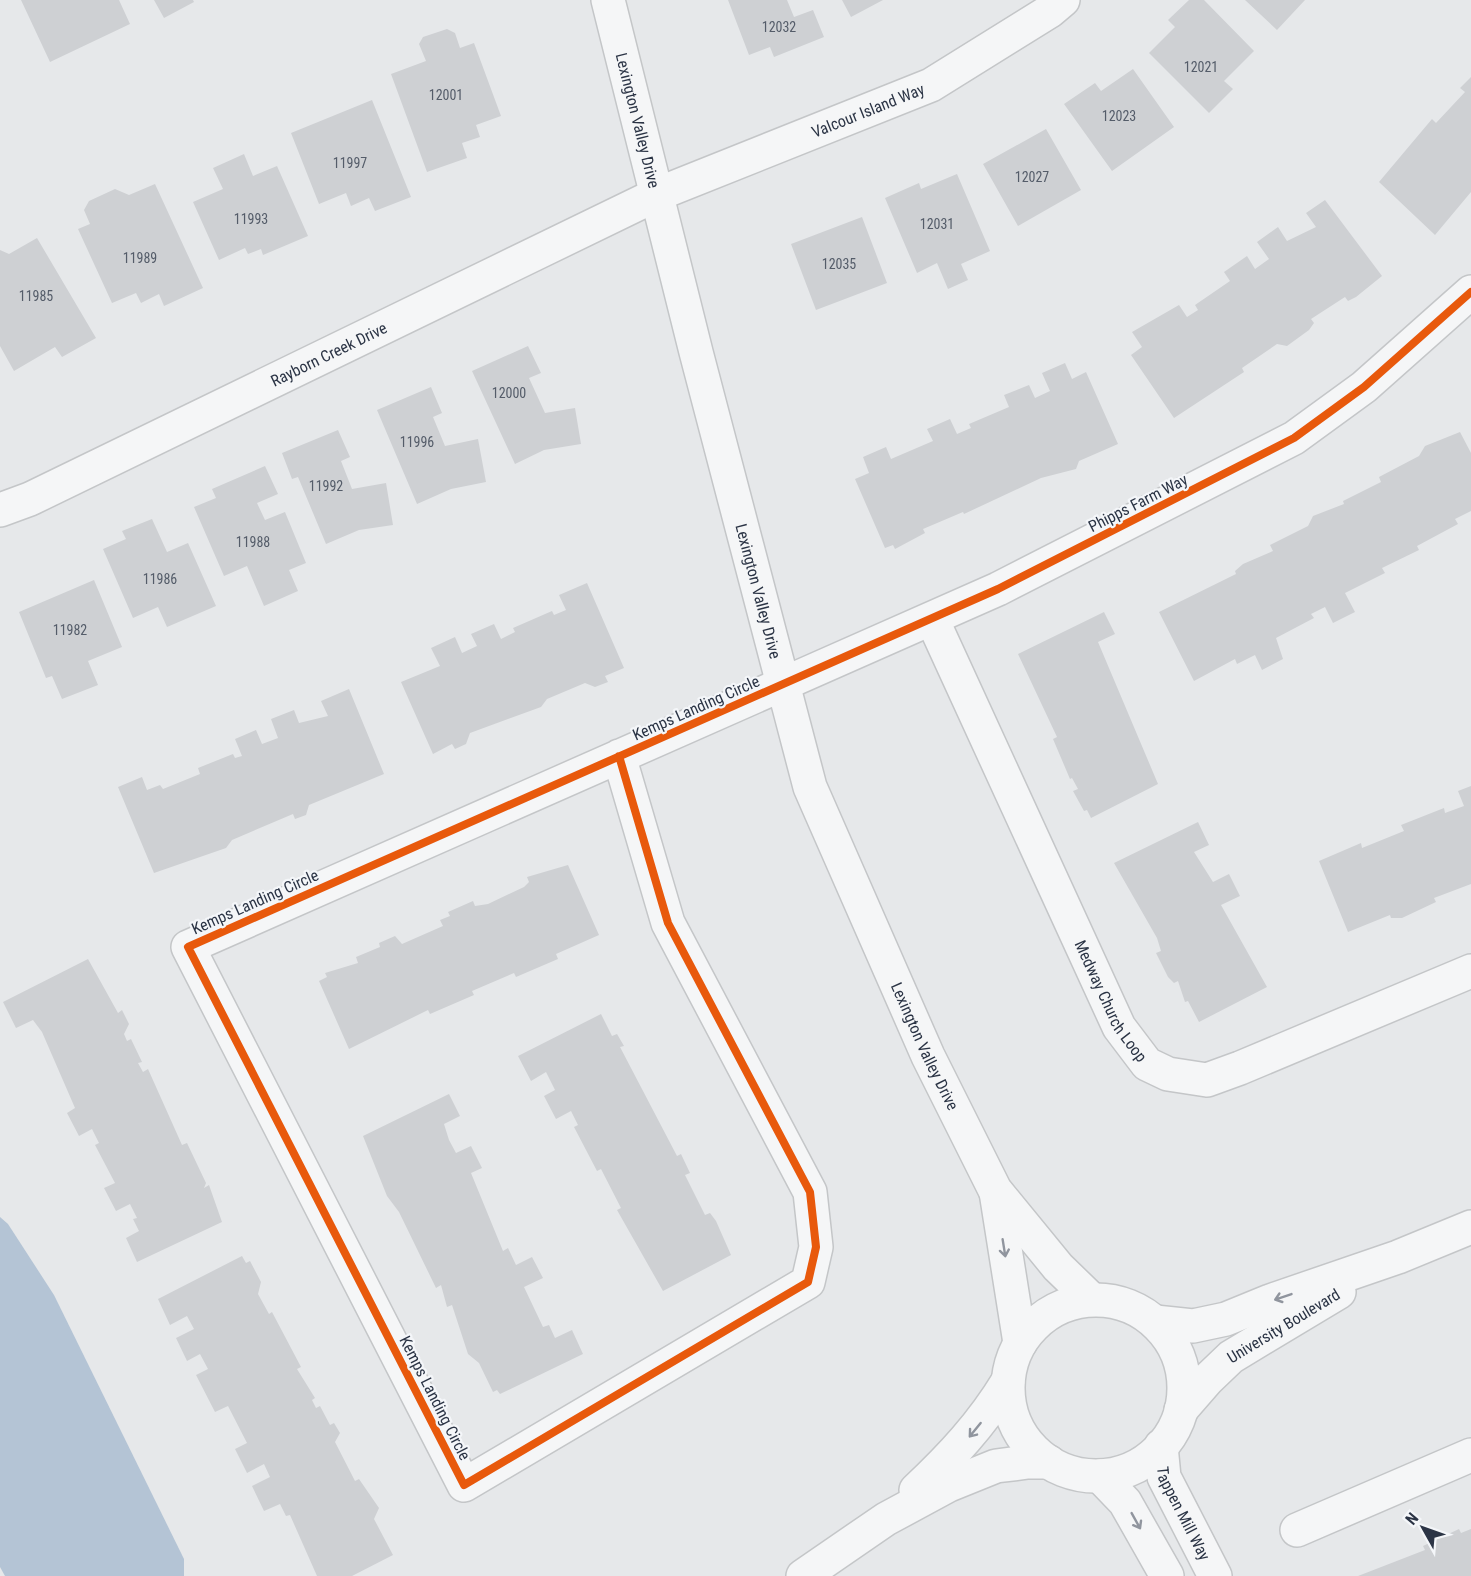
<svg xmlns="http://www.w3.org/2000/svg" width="1471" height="1576" font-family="'Roboto Condensed',sans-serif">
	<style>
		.water { fill: #b4c4d5 }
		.building { fill: #ced0d3 }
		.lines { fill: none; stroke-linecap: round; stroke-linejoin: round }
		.minor-casing { stroke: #c4c6c8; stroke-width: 36 }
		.tertiary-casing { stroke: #c4c6c8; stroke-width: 36 }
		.minor { stroke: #f5f6f7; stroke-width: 33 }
		.tertiary { stroke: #f5f6f7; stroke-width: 33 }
		.cycleway-casing { stroke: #f4f6f9; stroke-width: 11 }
		.cycleway { stroke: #e8590c; stroke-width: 8 }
		.oneway { stroke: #90959e }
		.labels { text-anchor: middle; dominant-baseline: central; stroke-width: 4.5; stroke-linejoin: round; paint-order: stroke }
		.number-label { font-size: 14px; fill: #545c69 }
		.street-label { font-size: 16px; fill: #2b3445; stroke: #f4f6f9 }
	</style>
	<rect width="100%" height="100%" fill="#e6e8ea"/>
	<path class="water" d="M0,1217L8,1224L54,1295L184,1559V1576H5L0,1567Z"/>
	<path class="building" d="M21,0H119L130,24L50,62Z
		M154,0H193L194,2L164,18Z
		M728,0H787L794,17L813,10L824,37L774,57L770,47L749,55Z
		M842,0H883L851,17Z
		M1189,0H1204L1254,51L1224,81L1233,89L1209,113L1149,53L1175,27L1168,20Z
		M1245,0H1305L1277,30Z
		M447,29L455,33L460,48L474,43L501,116L476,125L480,137L462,143L467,158L427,172L391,74L426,61L419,44L423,37Z
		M1133,69L1174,127L1112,171L1064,104L1095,83L1101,91Z
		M1471,77V192L1435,235L1379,182L1432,119L1436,123L1465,92L1460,88Z
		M372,100L411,197L375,211L369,198L351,206L346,193L319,204L291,133Z
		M1046,129L1081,190L1018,226L983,164Z
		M244,154L253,176L277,166L308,236L263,255L261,249L248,254L245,248L219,260L193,202L223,189L213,168Z
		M957,174L990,251L961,264L968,280L948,289L937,263L917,273L885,198L919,183L921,189Z
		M155,184L203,288L164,306L159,294L141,303L136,293L112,303L78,229L90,224L84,210L89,201L115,189L129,195Z
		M1325,200L1382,276L1356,297L1348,301L1345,297L1311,319L1314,323L1309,330L1287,346L1277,344L1242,368L1244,372L1174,418L1131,355L1142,347L1132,332L1179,305L1187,317L1198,310L1195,305L1230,281L1224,272L1247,256L1255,269L1269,259L1257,242L1278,227L1287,241L1316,227L1306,213Z
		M862,217L887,283L816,310L791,244Z
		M37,238L96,338L62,357L55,347L14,371L0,346V250L9,254Z
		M528,346L541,373L529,378L545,413L575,408L581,444L544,450L515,464L472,371Z
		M1065,363L1072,379L1086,372L1118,444L1079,461L1076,469L1041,478L964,514L963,512L923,529L925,533L895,549L893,545L885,548L855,479L869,473L863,457L886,447L891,459L933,441L927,429L950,419L957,434L971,428L969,424L1009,407L1004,395L1029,385L1035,398L1050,391L1042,373Z
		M431,387L442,413L433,417L445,446L478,439L486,482L451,489L417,504L377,410Z
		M338,430L350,457L341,461L352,489L386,483L393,525L359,530L326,544L298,477L292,479L282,453Z
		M1460,432L1471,453V511L1455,519L1458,524L1417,546L1419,550L1382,568L1385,573L1345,593L1355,612L1333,623L1325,607L1311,614L1314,618L1276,638L1283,659L1262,670L1255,655L1237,664L1235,659L1194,681L1159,612L1236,574L1235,571L1243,564L1273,551L1270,545L1308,526L1313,516L1344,504L1343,501L1381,482L1379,477L1419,456L1425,446Z
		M265,466L278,494L257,503L265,520L285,512L306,563L289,570L298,591L264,606L247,566L224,576L194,507L216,498L212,489Z
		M152,519L167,552L188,543L216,606L167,627L158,607L133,618L103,549L126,539L122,531Z
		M94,580L122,647L88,661L98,685L62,699L52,676L46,678L19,612Z
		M587,583L624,668L605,676L608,682L595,687L585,683L547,699L541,707L470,733L466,744L455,749L452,744L433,754L401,682L440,666L431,648L455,637L462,653L477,646L471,634L494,624L501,639L515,632L513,628L552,611L554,615L566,610L559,595Z
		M1104,612L1115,634L1098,642L1158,784L1091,818L1087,810L1084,811L1073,791L1078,789L1072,778L1070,779L1053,739L1057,737L1018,654Z
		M349,689L384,774L309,805L306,815L295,819L293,814L232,840L226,848L154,873L118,787L142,777L147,790L160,785L163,789L200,774L198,768L233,754L235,758L242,756L235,739L256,730L262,744L278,738L271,719L294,710L299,723L328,716L321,701Z
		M1471,786V884L1434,898L1436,902L1402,918H1391L1390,915L1348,932L1319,861L1361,843L1362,848L1404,831L1401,825L1444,808L1445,813L1464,806L1458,791Z
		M1198,822L1209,845L1194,852L1213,882L1229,874L1240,896L1221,905L1267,987L1199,1022L1188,1001L1185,1002L1178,981L1174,983L1168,977L1156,953L1161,951L1157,938L1114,863Z
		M568,865L599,935L556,954L558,959L516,977L514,973L472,991L474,995L430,1014L428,1010L349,1049L319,981L327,977L325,973L358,963L356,957L380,947L379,943L395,936L402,944L443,926L440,920L450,916L448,912L473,901L475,906L488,904L524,887L529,882L527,877Z
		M88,959L118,1013L122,1010L129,1024L124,1034L127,1041L131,1039L142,1062L138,1063L143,1072L148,1069L182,1145L187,1143L206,1183L204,1188L209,1185L222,1222L137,1262L126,1238L139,1231L133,1219L137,1218L130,1204L116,1211L104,1188L115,1183L95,1145L99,1143L92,1129L79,1136L67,1113L75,1108L42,1032L33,1020L16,1028L3,1002Z
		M601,1014L612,1036L617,1034L624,1046L620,1047L677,1156L681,1154L690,1173L685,1175L705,1215L710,1213L716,1221L731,1255L663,1291L617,1210L621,1208L601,1169L597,1171L574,1127L578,1125L571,1111L556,1119L544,1096L555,1090L546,1072L531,1081L518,1056Z
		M449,1094L460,1116L444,1124L449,1140L456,1153L471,1146L482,1168L471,1173L503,1251L508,1248L516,1265L532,1257L543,1278L524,1287L543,1327L549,1325L555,1338L572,1330L583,1354L500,1394L497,1390L493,1392L479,1363L468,1354L452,1305L447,1307L441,1285L436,1288L399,1212L387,1196L363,1136Z
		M242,1256L246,1263L250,1261L261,1282L258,1294L269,1314L272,1312L301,1367L297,1369L315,1398L312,1400L316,1408L320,1406L330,1425L334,1423L340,1433L335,1442L355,1481L359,1479L379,1508L374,1519L393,1555L352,1576H317L290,1515L286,1516L280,1504L264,1511L252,1486L270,1477L264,1464L247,1473L235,1449L247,1443L228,1406L215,1412L196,1375L208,1369L200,1354L187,1361L176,1338L194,1329L187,1316L170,1325L158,1299Z
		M1459,1529L1461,1533L1471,1529V1576H1358L1425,1550L1423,1546Z"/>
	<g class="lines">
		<g class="minor-casing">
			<g id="minor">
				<path id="s1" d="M0,510L30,499L658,194L931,85L1050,11L1063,0"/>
				<path id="s2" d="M932,619L1119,1027L1147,1064L1168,1074L1207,1080L1240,1068L1471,971"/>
				<path d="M619,756L668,923L810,1192L816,1247L808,1282L464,1485L188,947L998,589L1294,438L1364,387L1471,292"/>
				<path id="s3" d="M1161,1446L1164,1477L1215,1576"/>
				<path d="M1100,1476L1125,1502L1167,1576"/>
				<path d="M1297,1530L1471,1455"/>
			</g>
		</g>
		<g class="tertiary-casing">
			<g id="tertiary">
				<path id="s4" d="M608,0L696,352L810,787L928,1056L995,1190L1058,1267L1091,1299"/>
				<path d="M996,1192L1020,1343"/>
				<circle cx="1096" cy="1388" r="88"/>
				<path d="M1155,1322L1193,1326L1226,1319L1270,1301L1398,1257L1471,1227"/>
				<path id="s5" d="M1181,1410L1208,1379L1231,1357L1339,1292"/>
				<path d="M916,1490C951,1457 982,1424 1008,1381"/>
				<path d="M803,1576L886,1519L949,1485L996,1466L1028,1462H1049"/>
			</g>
		</g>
		<use href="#minor" class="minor"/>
		<use href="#tertiary" class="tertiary"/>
		<g class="cycleway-casing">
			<path id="cycleway" d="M619,756L668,923L810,1192L816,1247L808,1282L464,1485L188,947L998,589L1294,438L1364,387L1471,292"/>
		</g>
		<use href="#cycleway" class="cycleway"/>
	</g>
	<defs><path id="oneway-shaft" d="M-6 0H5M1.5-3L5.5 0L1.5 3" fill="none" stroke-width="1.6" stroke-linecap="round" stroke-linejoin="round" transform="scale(1.5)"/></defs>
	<g class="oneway">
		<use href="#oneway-shaft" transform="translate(1004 1248) rotate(81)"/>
		<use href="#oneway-shaft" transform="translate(1283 1297) rotate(161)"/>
		<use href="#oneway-shaft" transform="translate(975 1430) rotate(129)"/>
		<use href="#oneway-shaft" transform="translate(1136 1521) rotate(61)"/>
	</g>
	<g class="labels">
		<g class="number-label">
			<text x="779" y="27">12032</text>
			<text x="1201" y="67">12021</text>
			<text x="446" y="95">12001</text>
			<text x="1119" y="116">12023</text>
			<text x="350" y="163">11997</text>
			<text x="1032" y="177">12027</text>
			<text x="251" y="219">11993</text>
			<text x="937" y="224">12031</text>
			<text x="140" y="258">11989</text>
			<text x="839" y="264">12035</text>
			<text x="36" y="296">11985</text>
			<text x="509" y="393">12000</text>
			<text x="417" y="442">11996</text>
			<text x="326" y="486">11992</text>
			<text x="253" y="542">11988</text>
			<text x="160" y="579">11986</text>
			<text x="70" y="630">11982</text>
		</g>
		<g class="street-label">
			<text stroke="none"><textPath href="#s1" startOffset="956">Valcour Island Way</textPath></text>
			<text stroke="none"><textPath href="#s4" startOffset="124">Lexington Valley Drive</textPath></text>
			<text stroke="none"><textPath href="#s1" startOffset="364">Rayborn Creek Drive</textPath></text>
			<text transform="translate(1138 503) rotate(-27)">Phipps Farm Way</text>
			<text stroke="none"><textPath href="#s4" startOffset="610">Lexington Valley Drive</textPath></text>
			<text transform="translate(696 708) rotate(-24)">Kemps Landing Circle</text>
			<text transform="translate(255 902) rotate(-24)">Kemps Landing Circle</text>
			<text stroke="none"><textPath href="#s2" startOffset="422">Medway Church Loop</textPath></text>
			<text stroke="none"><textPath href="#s4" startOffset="1096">Lexington Valley Drive</textPath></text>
			<text stroke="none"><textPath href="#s5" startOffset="134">University Boulevard</textPath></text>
			<text transform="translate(435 1398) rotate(63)">Kemps Landing Circle</text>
			<text stroke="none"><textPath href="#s3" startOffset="72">Tappen Mill Way</textPath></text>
		</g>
	</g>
	<g transform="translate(1423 1528) rotate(310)" stroke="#f4f6f9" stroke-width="4.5" paint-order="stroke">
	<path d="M0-4.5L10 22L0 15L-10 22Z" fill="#2b3445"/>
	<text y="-9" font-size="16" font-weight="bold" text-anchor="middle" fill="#2b3445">N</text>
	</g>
</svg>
